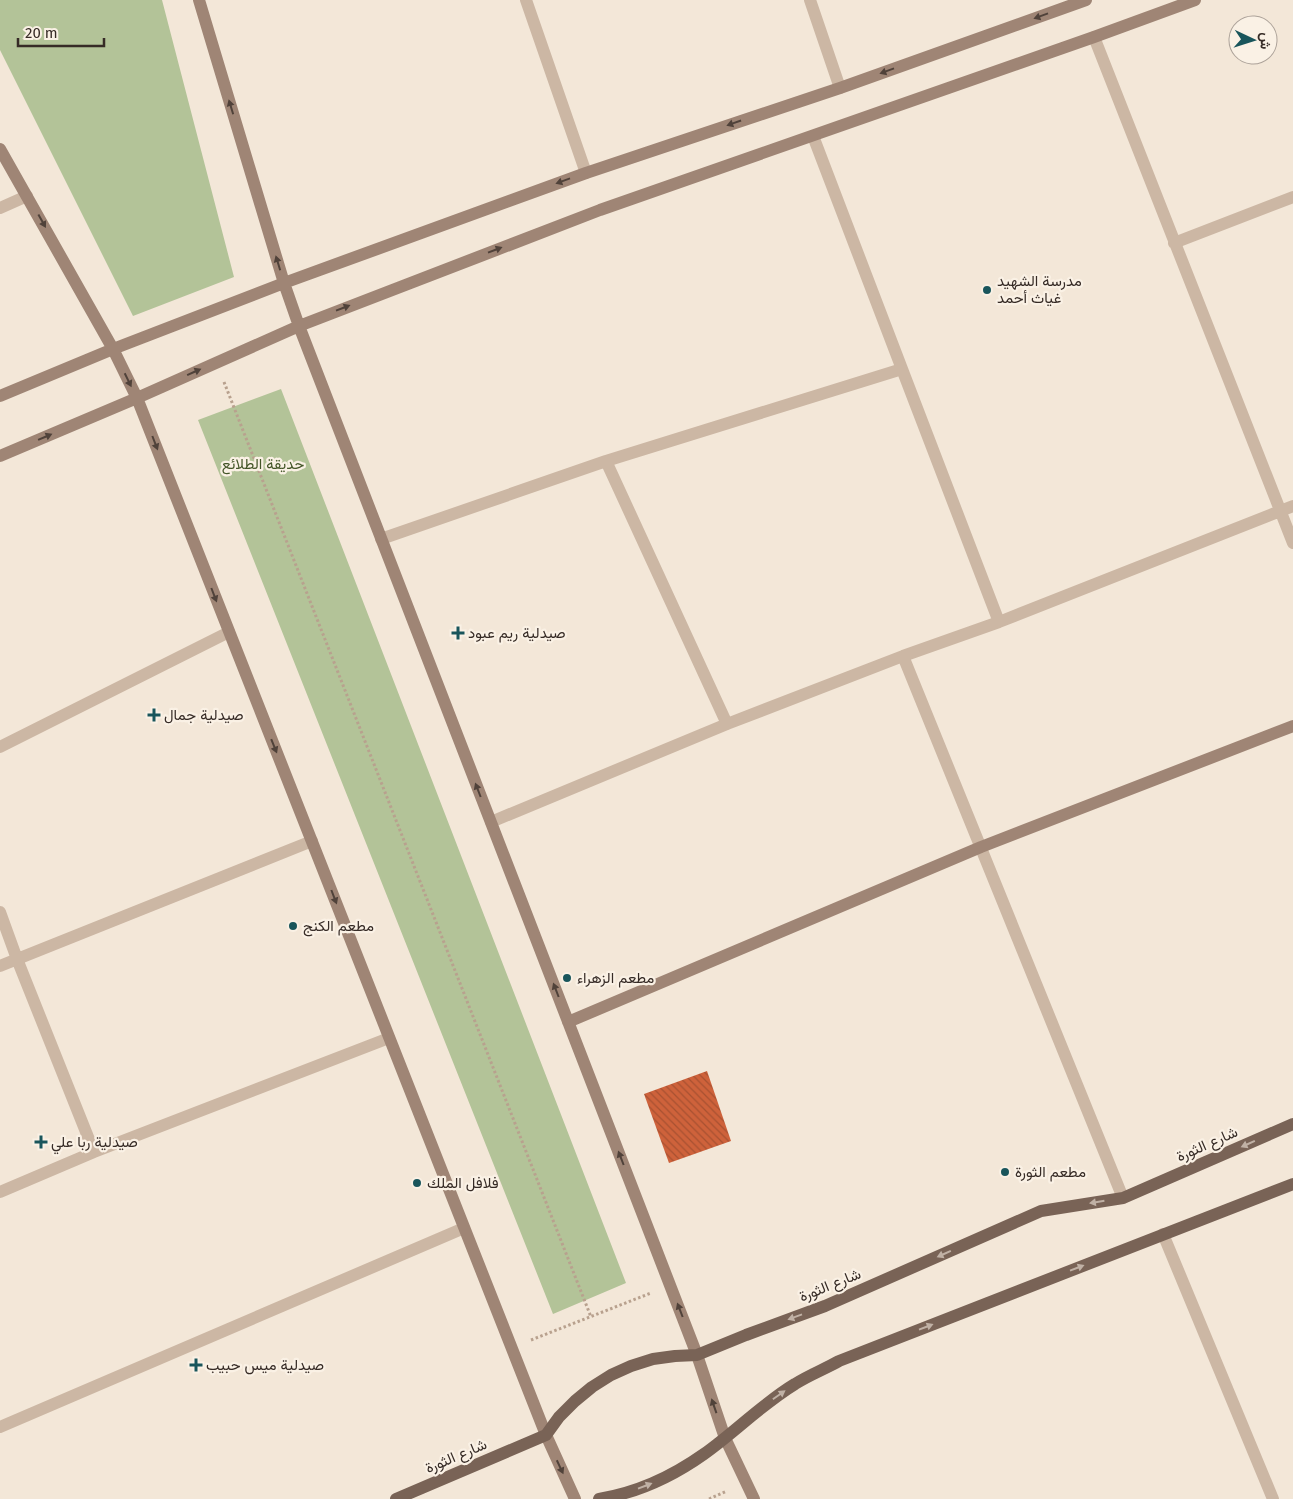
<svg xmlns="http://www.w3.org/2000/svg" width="1293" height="1499" font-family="'Fira Sans',Vazirmatn,sans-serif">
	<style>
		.park { fill: #b3c398 }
		.building { fill: url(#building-back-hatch) }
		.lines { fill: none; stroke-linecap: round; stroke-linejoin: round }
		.path { stroke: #b8a18e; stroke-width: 3; stroke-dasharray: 2.5 2.5; stroke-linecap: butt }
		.street { stroke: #ccb7a4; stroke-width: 12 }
		.secondary { stroke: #9f8575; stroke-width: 12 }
		.primary { stroke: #796356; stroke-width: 12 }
		.oneway { fill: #50423a }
		.oneway2 { fill: #c0b1a5 }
		.poi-dot { fill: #19555b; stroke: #faf1e5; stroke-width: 2 }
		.labels { text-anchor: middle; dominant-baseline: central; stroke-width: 4.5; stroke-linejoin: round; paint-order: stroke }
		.poi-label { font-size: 15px; fill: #362b26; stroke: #faf1e5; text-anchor: start }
		.park-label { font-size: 15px; fill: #445628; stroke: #faf1e5 }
		.street-label { font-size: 15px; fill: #362b26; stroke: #faf1e5 }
	</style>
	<defs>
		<pattern id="building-back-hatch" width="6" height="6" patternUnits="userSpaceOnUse" patternTransform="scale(1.25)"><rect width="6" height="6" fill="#ce623b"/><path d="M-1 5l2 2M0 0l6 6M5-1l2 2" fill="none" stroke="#a85131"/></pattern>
	</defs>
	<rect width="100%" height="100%" fill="#f3e7d8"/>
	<path class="park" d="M0,0H162L234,277L133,316L0,50Z
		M281,389L626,1283L553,1314L198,420Z"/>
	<path class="building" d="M707,1071L731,1141L669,1163L644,1094Z"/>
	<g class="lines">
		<path class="path" d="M224,382L591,1317
			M531,1340L651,1293
			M709,1499L727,1491"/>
		<path class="street" d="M526,0L586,173
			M810,0L840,88
			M1094,37L1293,543
			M813,136L902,369
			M0,208L27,196
			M1174,243L1293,197
			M606,461L727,724
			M381,539L606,461L902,369L999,622
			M903,656L1123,1198
			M0,747L229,632
			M491,822L727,724L903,656L999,622L1293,506
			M0,912L17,959L94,1152
			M0,966L312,841
			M0,1192L94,1152L389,1038
			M1163,1234L1273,1499
			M0,1427L464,1228"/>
		<path class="secondary" d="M199,0L284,283L299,326L697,1355L725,1438L754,1499
			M0,149L113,349L137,398L546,1435L575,1499
			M0,396L113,349L284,283L586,173L840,88L1086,0
			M0,456L137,398L299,326L600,210L1094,37L1195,0
			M568,1022L981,847L1293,726"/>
		<path class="primary" d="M396,1499L546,1435L559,1417L575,1401L592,1387L611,1375L631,1366L653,1359L675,1356L697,1355L746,1335L825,1306L1041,1211L1123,1198L1293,1124
			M599,1499C636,1493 673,1476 704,1454C735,1432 762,1404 795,1384C809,1375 825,1369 839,1361L1293,1184"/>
	</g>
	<defs><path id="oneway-solid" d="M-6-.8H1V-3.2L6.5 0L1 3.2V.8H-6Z" transform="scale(1.25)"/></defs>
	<g class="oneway">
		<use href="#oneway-solid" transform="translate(1041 16) rotate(160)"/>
		<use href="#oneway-solid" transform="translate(887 71) rotate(160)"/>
		<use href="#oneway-solid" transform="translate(231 107) rotate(-107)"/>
		<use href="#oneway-solid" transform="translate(734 123) rotate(161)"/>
		<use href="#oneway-solid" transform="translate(563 181) rotate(160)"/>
		<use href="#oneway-solid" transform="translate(42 221) rotate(61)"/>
		<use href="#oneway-solid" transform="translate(495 250) rotate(-21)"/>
		<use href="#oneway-solid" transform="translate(278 263) rotate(-107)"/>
		<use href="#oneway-solid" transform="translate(343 308) rotate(-21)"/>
		<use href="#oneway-solid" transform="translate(194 372) rotate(-24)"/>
		<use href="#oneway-solid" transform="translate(128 380) rotate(64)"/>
		<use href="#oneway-solid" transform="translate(45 437) rotate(-23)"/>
		<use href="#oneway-solid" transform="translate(155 443) rotate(69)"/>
		<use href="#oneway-solid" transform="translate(214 595) rotate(69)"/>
		<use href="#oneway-solid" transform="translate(274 746) rotate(68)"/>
		<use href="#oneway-solid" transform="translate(478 790) rotate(-111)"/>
		<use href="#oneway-solid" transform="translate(334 897) rotate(69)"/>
		<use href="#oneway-solid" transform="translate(556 990) rotate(-111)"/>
		<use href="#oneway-solid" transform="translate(621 1158) rotate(-111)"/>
		<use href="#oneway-solid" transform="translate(680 1310) rotate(-111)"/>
		<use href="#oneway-solid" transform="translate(714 1406) rotate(-109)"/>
		<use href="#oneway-solid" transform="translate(560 1467) rotate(65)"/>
	</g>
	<g class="oneway2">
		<use href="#oneway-solid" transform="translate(1248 1144) rotate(156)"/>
		<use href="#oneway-solid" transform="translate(1097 1202) rotate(171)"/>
		<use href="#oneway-solid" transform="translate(944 1254) rotate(156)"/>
		<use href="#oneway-solid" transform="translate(1077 1268) rotate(-21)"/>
		<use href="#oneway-solid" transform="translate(795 1317) rotate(160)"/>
		<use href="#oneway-solid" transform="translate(926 1327) rotate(-21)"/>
		<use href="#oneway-solid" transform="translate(779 1395) rotate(-35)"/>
		<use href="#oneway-solid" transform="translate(645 1486) rotate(-21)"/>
	</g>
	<g class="poi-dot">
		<circle cx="987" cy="290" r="5"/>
		<path d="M455.5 625.5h5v5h5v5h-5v5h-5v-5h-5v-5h5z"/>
		<path d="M151.5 707.5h5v5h5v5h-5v5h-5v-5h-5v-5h5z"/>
		<circle cx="293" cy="926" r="5"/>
		<circle cx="567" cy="978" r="5"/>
		<path d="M38.5 1134.5h5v5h5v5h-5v5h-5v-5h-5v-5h5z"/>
		<circle cx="1005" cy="1172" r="5"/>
		<circle cx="417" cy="1183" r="5"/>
		<path d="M193.5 1357.5h5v5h5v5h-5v5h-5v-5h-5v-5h5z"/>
	</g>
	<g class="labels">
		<g class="poi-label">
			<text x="997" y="281">مدرسة الشهيد<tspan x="997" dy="17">غياث أحمد</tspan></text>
			<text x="468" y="633">صيدلية ريم عبود</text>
			<text x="164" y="715">صيدلية جمال</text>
			<text x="303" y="926">مطعم الكنج</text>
			<text x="577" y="978">مطعم الزهراء</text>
			<text x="51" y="1142">صيدلية ربا علي</text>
			<text x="1015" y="1172">مطعم الثورة</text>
			<text x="427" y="1183">فلافل الملك</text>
			<text x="206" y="1365">صيدلية ميس حبيب</text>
		</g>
		<g class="park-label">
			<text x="263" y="464">حديقة الطلائع</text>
		</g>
		<g class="street-label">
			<text transform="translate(1207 1144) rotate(-24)">شارع الثورة</text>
			<text transform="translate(830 1285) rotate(-22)">شارع الثورة</text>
			<text transform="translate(456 1456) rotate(-23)">شارع الثورة</text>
		</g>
	</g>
	<g transform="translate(1253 40) rotate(94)"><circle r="24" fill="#faf1e5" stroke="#aca299"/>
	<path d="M0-4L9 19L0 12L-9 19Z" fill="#19555b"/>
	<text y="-8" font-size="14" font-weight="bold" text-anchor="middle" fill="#362b26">ش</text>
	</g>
	<path d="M18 38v8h86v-8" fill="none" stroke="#362b26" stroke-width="2.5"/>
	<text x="25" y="38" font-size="15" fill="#362b26" stroke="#faf1e5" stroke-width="4" paint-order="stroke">20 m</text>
</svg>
